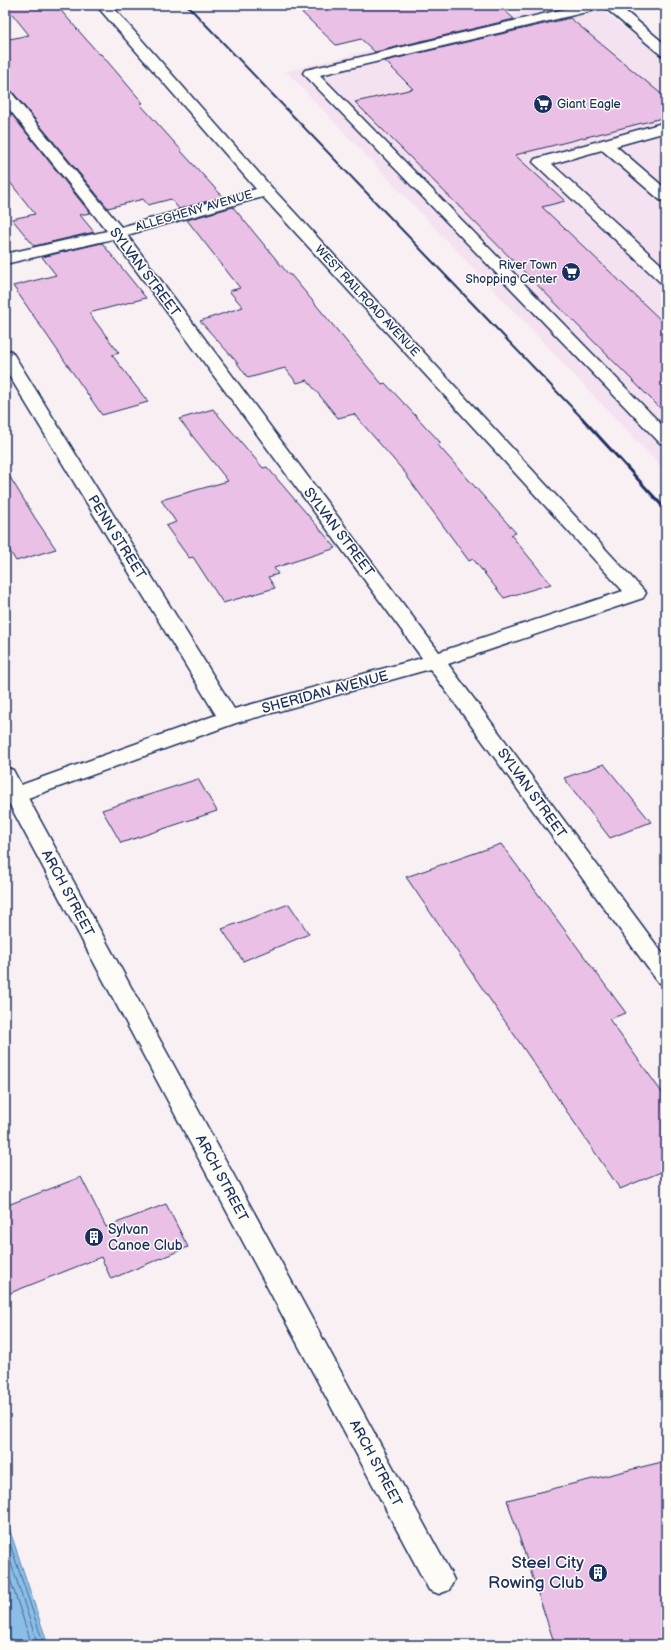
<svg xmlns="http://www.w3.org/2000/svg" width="671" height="1650" font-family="'Balsamiq Sans',sans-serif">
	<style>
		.built { fill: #f5e2f0 }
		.water { fill: #8bbee7; stroke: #5e85b0 }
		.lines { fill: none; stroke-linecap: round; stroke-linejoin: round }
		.shore { stroke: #486895; stroke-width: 1 }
		.building { fill: #ebc0e6; stroke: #1b2f5e }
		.minor-casing { stroke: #1b2f5e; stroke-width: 3 }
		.minor { fill: #fdfcf7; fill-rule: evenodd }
		.rail-far1 { stroke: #1b2f5e; stroke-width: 2 }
		.rail { stroke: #1b2f5e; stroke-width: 3 }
		.labels { text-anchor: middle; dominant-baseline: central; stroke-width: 3; stroke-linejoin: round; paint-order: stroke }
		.far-poi-label { font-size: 12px; fill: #1b2f5e; stroke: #fdfcf7; text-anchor: start }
		.far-street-label { font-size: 12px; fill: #1b2f5e; stroke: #fdfcf7 }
		.street-label { font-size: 14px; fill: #1b2f5e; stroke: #fdfcf7 }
		.poi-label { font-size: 14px; fill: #1b2f5e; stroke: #fdfcf7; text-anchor: start }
		.near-poi-label { font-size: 17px; fill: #1b2f5e; stroke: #fdfcf7; text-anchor: end }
	</style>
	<rect width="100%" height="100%" fill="#f9f0f4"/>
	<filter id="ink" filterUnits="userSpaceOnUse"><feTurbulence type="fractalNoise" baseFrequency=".025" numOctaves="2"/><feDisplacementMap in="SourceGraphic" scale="8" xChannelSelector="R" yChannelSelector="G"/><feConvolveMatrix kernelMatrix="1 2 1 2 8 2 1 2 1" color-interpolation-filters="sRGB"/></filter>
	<g filter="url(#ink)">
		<path class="built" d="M553,5H591L602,10L652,49L666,48V472L286,71Z"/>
		<path class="water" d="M5,1516L48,1645H5Z"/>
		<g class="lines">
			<path class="shore" d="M5,1529L44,1645
				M5,1545L38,1645
				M5,1564L32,1645"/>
		</g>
		<path class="building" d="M5,5H56L99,54H101L143,103L140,104L182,151H181L223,197L179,209L171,199L148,205L143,199L108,208L11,90L5,89V40L29,35Z
			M294,5H499L514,19L375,52L361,39L336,45Z
			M570,18L666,98V117L515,155L565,201L542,207L666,325V414L355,102L413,89L385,61Z
			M5,106L90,213L80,215L94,232L34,246L12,219L35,214L5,176Z
			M233,207L289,275H291L382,384L385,383L441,443L437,444L516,533L511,535L551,584L504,598L473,559L469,561L406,475H407L354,414L338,418L307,380L297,383L285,368L248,378L235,360L200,321L243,307L229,291L240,288L187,220Z
			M102,243L146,298L89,313L119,353L112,355L148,402L102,415L13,286L56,275L42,257Z
			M213,409L263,468L267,467L336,548L274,568L278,574L268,577L275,588L223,603L193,557L189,558L166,526L176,522L161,500L228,481L179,419Z
			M5,469L35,518L56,549L16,561L5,543Z
			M604,764L651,822L610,838L564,778Z
			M198,779L217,811L121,843L102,810Z
			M501,844L626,1013L609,1019L666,1098V1170L620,1189L406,877Z
			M289,904L309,934L243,961L222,929Z
			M81,1177L106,1227L166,1204L188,1247L111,1279L101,1257L5,1295V1206Z
			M666,1461V1645H555L507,1500Z"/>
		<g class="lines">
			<g class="minor-casing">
				<path id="minor" d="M96,5H111L272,188L646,593L643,598L448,664L666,958V985L658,982L430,669L236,723L28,798L449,1570L454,1580L449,1590L439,1594L429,1590L5,796V767L13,770L21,785L216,715L5,369V350L11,351L14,355L234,709L422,658L113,239L5,264V254L107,231L5,104V90L10,91L121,227L256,189ZM263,197L623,591L439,652L127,235Z
					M581,5H597L591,11L320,75L666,429V444L660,443L303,73L305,70L310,69Z
					M602,5H618L666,45V56L661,55Z
					M666,122V132L616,146L666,189V202L660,200L602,150L552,164L666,269V283L660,282L533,162L535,159Z"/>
			</g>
			<use href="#minor" class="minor"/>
			<path class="rail-far1" d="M187,5L582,418"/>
			<path class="rail" d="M581,417L666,510"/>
		</g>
	</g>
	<defs>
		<g id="supermarket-disc" transform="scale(1)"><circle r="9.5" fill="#1b2f5e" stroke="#fdfcf7"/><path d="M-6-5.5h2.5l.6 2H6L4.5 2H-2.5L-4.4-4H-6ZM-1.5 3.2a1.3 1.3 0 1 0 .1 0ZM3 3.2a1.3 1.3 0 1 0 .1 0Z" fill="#fff"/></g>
		<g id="building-disc" transform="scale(1)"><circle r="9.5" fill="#1b2f5e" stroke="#fdfcf7"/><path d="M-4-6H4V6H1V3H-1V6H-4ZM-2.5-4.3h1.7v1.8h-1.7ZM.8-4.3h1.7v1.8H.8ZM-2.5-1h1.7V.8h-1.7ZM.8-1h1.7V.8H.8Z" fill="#fff"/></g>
	</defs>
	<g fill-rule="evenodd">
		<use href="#supermarket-disc" x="543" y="104"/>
		<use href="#supermarket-disc" x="571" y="272"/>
		<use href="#building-disc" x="94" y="1237"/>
		<use href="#building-disc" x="598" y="1573"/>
	</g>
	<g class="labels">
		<g class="far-poi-label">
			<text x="557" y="104">Giant Eagle</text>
			<text x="557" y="265" text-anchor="end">River Town<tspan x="557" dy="14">Shopping Center</tspan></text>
		</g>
		<g class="far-street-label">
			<text transform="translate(194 211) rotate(-16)">ALLEGHENY AVENUE</text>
			<text transform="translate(367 301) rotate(47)">WEST RAILROAD AVENUE</text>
		</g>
		<g class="street-label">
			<text transform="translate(145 272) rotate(53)">SYLVAN STREET</text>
			<text transform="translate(339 532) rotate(53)">SYLVAN STREET</text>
			<text transform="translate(117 537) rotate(58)">PENN STREET</text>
			<text transform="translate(325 692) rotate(-15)">SHERIDAN AVENUE</text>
			<text transform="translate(532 793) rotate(54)">SYLVAN STREET</text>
			<text transform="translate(68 893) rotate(62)">ARCH STREET</text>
			<text transform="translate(222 1178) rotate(62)">ARCH STREET</text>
			<text transform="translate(376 1463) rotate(62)">ARCH STREET</text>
		</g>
		<g class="poi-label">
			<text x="108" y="1229">Sylvan<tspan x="108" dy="16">Canoe Club</tspan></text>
		</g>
		<g class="near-poi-label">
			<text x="584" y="1563">Steel City<tspan x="584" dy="20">Rowing Club</tspan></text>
		</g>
	</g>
	<rect width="671" height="1650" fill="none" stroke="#fdfcf7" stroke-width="20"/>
	<rect x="10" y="10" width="651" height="1630" fill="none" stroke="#1b2f5e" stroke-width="1.5" filter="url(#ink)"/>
</svg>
